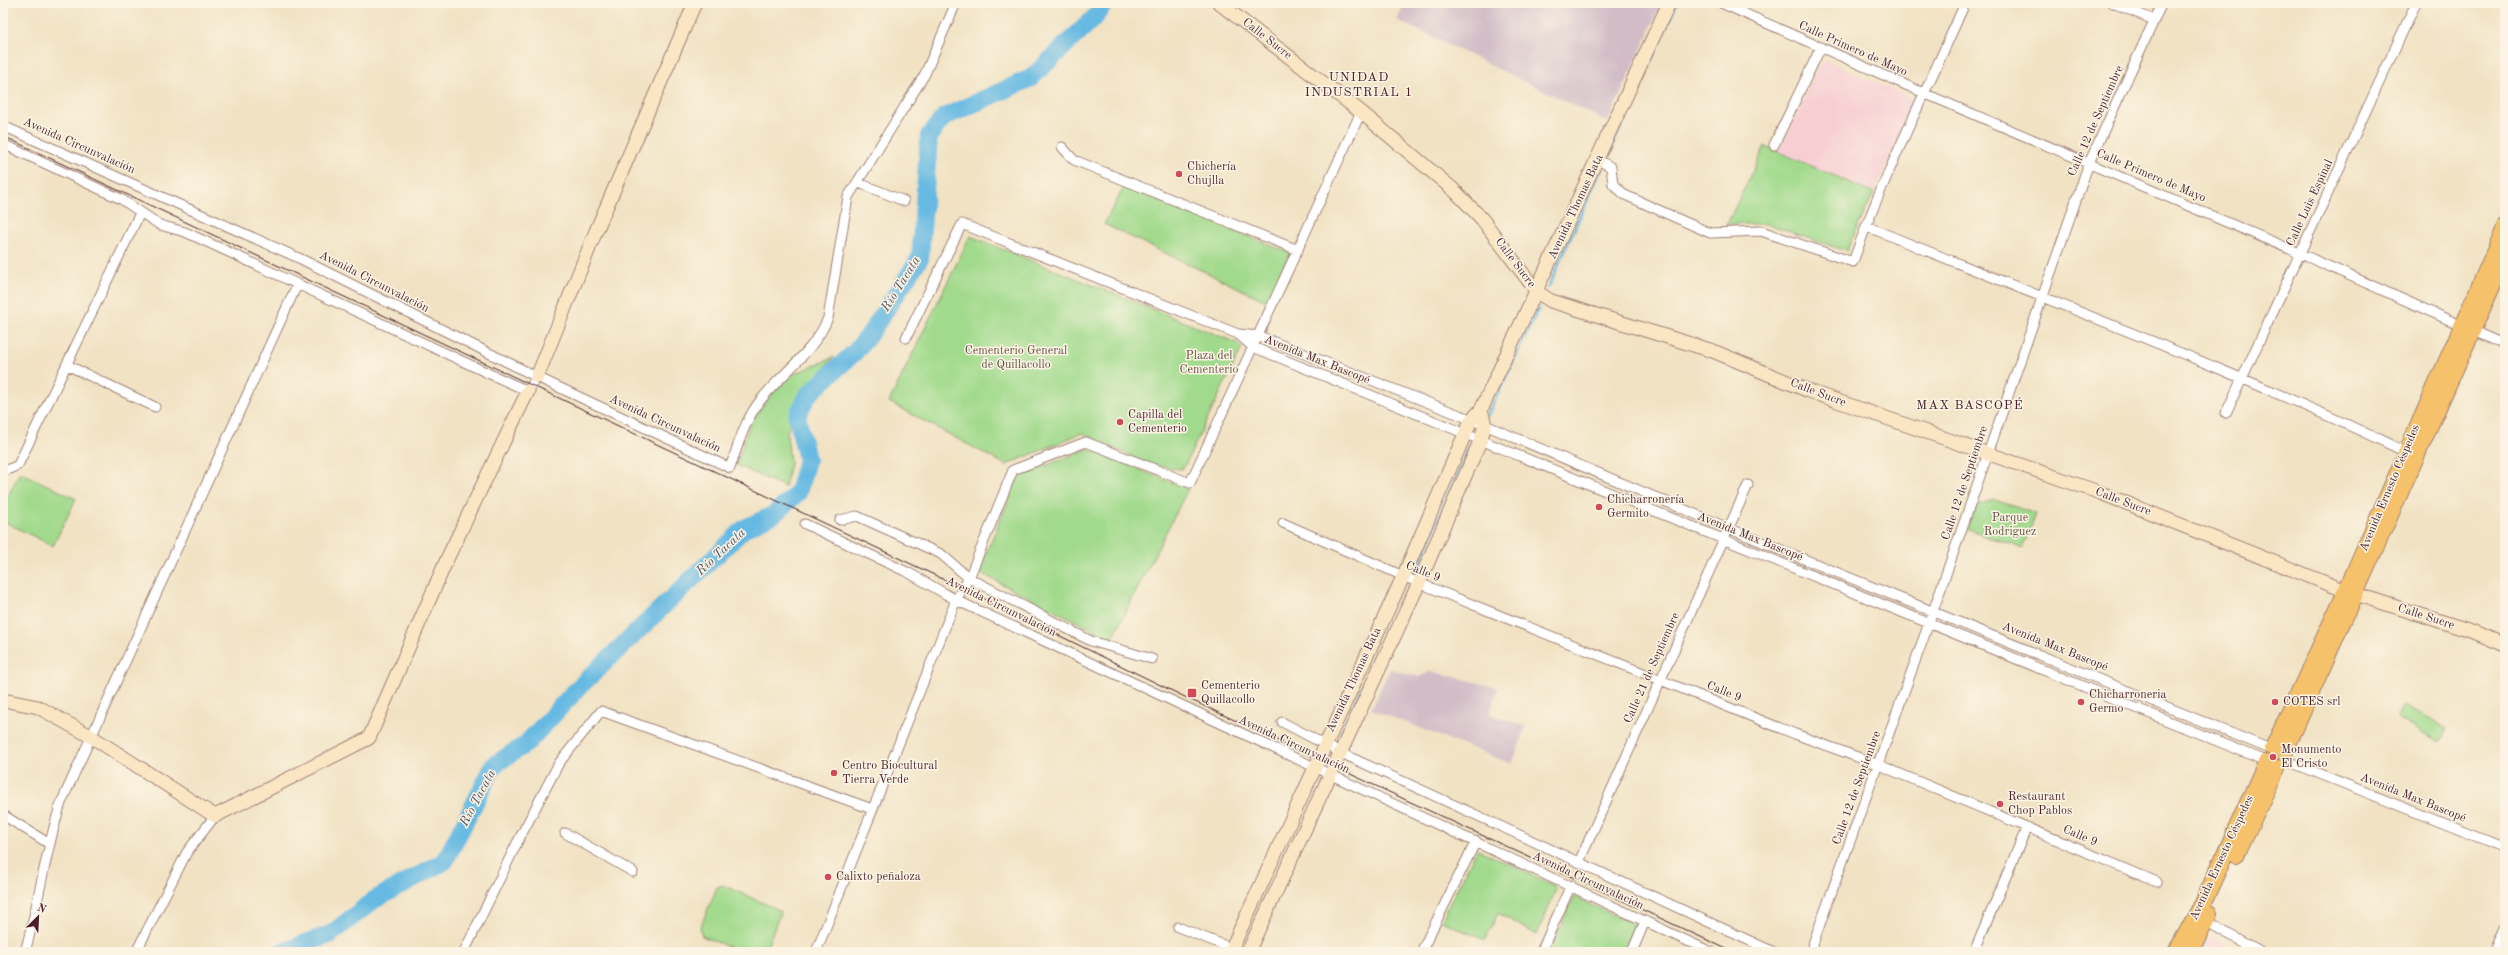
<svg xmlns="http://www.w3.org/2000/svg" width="2508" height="955" font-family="'Old Standard TT',serif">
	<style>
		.built { fill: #f7cfd3 }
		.industrial { fill: #d2bdc7 }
		.green { fill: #a2da8d; stroke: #767c5c }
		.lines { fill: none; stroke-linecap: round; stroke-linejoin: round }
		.stream { stroke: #66b9e2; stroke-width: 3 }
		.river { stroke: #66b9e2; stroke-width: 18 }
		.street-casing { stroke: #9e8077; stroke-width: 11 }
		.secondary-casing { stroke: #9e8077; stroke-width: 15 }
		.highway-casing { stroke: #9e8077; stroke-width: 18 }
		.street { stroke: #fff; stroke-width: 9 }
		.secondary { stroke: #fbe6c4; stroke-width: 13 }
		.highway { stroke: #f5c16b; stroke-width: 16 }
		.tram { stroke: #4a1f2b; stroke-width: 1 }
		.poi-dot { fill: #d1495b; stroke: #fcf5e5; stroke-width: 1.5 }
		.labels { text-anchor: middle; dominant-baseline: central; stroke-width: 3; stroke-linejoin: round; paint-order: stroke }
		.street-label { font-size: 12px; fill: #4a1f2b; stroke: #fcf5e5 }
		.poi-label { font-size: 12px; fill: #4a1f2b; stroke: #fcf5e5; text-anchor: start }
		.park-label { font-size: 12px; fill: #604e44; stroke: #fcf5e5 }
		.neighbourhood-label { font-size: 13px; letter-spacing: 1px; fill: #4a1f2b; stroke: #fcf5e5 }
		.water-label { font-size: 13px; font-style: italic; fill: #54556b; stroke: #fcf5e5 }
	</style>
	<rect width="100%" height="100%" fill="#fcf5e5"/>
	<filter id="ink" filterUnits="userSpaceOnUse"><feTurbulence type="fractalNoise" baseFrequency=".025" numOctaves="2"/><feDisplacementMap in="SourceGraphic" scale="8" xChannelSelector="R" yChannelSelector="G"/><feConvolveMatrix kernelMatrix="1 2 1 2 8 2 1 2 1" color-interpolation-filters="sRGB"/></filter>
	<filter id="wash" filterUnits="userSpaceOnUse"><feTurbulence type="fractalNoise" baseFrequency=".012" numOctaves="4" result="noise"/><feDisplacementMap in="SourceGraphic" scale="16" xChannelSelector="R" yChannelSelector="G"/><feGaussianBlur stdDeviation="0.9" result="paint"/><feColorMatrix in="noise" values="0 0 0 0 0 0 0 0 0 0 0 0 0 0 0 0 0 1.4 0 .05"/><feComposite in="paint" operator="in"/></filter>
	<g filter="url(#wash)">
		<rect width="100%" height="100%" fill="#f1e2c3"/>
		<path class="built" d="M1827,61L1909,97L1913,106L1874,193L1779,152L1820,64Z
			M2212,938L2239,952H2201L2206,941Z"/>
		<path class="industrial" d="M1405,3H1662L1608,122L1397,20Z
			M1390,669L1419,677L1431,671L1499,688L1489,714L1526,727L1512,764L1371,709Z"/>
		<path class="green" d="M1765,146L1874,193L1846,251L1767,224H1727Z
			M1124,187L1290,253L1268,302L1104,224Z
			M970,236L1237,343L1242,348L1183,469C1149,469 1113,447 1082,433L1006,465L889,402Z
			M834,357L796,401L787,434L790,463L785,487L736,465L751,421L773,393L794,374Z
			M1088,449L1188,489L1112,639L978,572L1019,476Z
			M20,472L76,499L53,546L3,521V506Z
			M1992,499L2036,514L2023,549L1966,528L1977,506Z
			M2404,705L2447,729L2440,742L2397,719Z
			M1477,849L1553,885L1556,889L1537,935L1498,913L1485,940L1441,921Z
			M723,885L781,911L765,952H741L702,936L700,928L717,887Z
			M1574,897L1635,925L1623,952H1549Z"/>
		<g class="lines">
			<path class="stream" d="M1607,157L1677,3
				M1548,288L1601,169
				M1487,416L1538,309
				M1415,574L1469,448
				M1341,733L1408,589"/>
			<path class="river" d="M282,952L331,934L374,900L445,861L494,765L526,744L580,686L745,528L773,515L798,493L807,460L797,416L808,395L855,352L869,335L920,258L929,136L944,117L1031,78L1095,17L1105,3"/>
		</g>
	</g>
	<g filter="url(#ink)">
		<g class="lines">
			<g class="street-casing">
				<path id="street" d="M1721,3L1926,94L2299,253L2505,345
					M2113,3L2154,20
					M3,126L301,259L537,377L730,468C739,442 746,416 764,396C786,370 815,350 828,318L848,197L925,74L956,3
					M3,144L121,199L160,225L185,232L233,254L492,375L528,391L537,377
					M1774,145L1821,47
					M1062,147L1074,160L1298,250
					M1598,160L1611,167L1613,184L1625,195L1710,233L1761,231L1853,262C1884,173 1928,89 1965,3
					M859,183L904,201
					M1866,226C2048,301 2233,369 2410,454
					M1238,334L1259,336L1485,425L1728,528L2270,749
					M906,338L962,224L1238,334L1253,347L2266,761
					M67,365L155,407
					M2226,413L2416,3
					M3,472L18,465L140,213
					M840,520L857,516L941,554L969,578L1091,641L1152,659
					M1283,523L1419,583L1795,734L1879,765L2157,882
					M805,524L909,573L956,600L1711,952
					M1282,722L1341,753L1774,952
					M2285,760L2505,848
					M3,815L48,843
					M565,833L633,872
					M1579,862L1748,485
					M2202,919L2260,952
					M1178,927L1241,952
					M25,952C39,903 45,852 61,803L297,285
					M136,952L187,852L215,816
					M464,952L517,843L559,763L601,711L872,809
					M816,952L956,600L969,578L1013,470L1086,442L1190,483L1361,112
					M1421,952L1476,841
					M1541,952L1571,885
					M1632,952L1645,921
					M1810,952L1929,623L2089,163L2162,3
					M1974,952L2027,827
					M2494,952L2505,927"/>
			</g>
			<g class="secondary-casing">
				<path id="secondary" d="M1219,3L1361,112L1455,191L1482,219L1537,292L1551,301L1713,351L1809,391L2101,493L2346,591L2474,632L2505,645
					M537,377L596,231L695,3
					M3,700L38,707L92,737L215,816L369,738L448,557L528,391
					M1230,952L1403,577L1471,420L1481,410L1669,3
					M1248,952L1419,583L1481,439L1485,425L1481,410"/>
			</g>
			<g class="highway-casing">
				<path id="highway" d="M2273,748L2346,591L2505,228
					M2284,753L2505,257
					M2236,855L2277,768
					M2176,952L2203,903L2266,763
					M2190,952L2209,914"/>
			</g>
			<use href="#street" class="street"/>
			<use href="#secondary" class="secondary"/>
			<use href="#highway" class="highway"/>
			<path class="tram" d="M3,136L962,588L1189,699L1733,952"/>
		</g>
	</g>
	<g class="poi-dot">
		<circle cx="1179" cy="174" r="4"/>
		<circle cx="1120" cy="422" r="4"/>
		<circle cx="1599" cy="507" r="4"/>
		<rect x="1187" y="688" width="10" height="10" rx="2"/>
		<circle cx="2081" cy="702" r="4"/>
		<circle cx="2275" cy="702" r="4"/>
		<circle cx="2273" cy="757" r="4"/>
		<circle cx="834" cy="773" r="4"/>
		<circle cx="2000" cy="804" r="4"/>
		<circle cx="828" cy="877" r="4"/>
	</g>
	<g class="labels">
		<g class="street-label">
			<text transform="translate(1267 39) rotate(38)">Calle Sucre</text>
			<text transform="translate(1853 49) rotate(24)">Calle Primero de Mayo</text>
			<text transform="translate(2096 121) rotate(-66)">Calle 12 de Septiembre</text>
			<text transform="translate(79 146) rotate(24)">Avenida Circunvalación</text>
			<text transform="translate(2151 176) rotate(23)">Calle Primero de Mayo</text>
			<text transform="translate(2310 203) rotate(-65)">Calle Luis Espinal</text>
			<text transform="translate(1576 207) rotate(-65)">Avenida Thomas Bata</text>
			<text transform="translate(1515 263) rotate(53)">Calle Sucre</text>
			<text transform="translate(374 282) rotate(27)">Avenida Circunvalación</text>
			<text transform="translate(1317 360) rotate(22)">Avenida Max Bascopé</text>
			<text transform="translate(1818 393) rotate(21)">Calle Sucre</text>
			<text transform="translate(665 424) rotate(25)">Avenida Circunvalación</text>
			<text transform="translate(1965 483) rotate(-71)">Calle 12 de Septiembre</text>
			<text transform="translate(2390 488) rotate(-67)">Avenida Ernesto Céspedes</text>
			<text transform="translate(2123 502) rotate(21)">Calle Sucre</text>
			<text transform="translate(1750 537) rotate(22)">Avenida Max Bascopé</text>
			<text transform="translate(1423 572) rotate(22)">Calle 9</text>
			<text transform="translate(1001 607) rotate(26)">Avenida Circunvalación</text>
			<text transform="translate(2426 617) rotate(18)">Calle Sucre</text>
			<text transform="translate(2055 647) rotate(22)">Avenida Max Bascopé</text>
			<text transform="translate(1652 668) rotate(-66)">Calle 21 de Septiembre</text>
			<text transform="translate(1354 680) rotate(-65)">Avenida Thomas Bata</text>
			<text transform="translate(1724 692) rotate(22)">Calle 9</text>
			<text transform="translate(1294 745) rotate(25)">Avenida Circunvalación</text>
			<text transform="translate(1857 788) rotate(-70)">Calle 12 de Septiembre</text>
			<text transform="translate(2413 798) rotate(22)">Avenida Max Bascopé</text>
			<text transform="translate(2080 836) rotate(23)">Calle 9</text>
			<text transform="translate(2222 858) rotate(-65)">Avenida Ernesto Céspedes</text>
			<text transform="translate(1588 881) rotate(25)">Avenida Circunvalación</text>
		</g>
		<g class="poi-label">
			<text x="1187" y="167">Chichería<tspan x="1187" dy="14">Chujlla</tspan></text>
			<text x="1128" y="415">Capilla del<tspan x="1128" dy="14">Cementerio</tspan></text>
			<text x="1607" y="500">Chicharronería<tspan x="1607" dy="14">Germito</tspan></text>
			<text x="1201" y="686">Cementerio<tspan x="1201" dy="14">Quillacollo</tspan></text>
			<text x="2089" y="695">Chicharroneria<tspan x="2089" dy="14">Germo</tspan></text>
			<text x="2283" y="702">COTES srl</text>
			<text x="2281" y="750">Monumento<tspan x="2281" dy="14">El Cristo</tspan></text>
			<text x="842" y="766">Centro Biocultural<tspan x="842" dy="14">Tierra Verde</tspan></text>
			<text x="2008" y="797">Restaurant<tspan x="2008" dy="14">Chop Pablos</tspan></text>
			<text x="836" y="877">Calixto peñaloza</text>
		</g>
		<g class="park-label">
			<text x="1016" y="351">Cementerio General<tspan x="1016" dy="14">de Quillacollo</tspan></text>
			<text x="1209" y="356">Plaza del<tspan x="1209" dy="14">Cementerio</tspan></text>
			<text x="2010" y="518">Parque<tspan x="2010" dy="14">Rodriguez</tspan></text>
		</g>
		<g class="neighbourhood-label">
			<text x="1359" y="77">UNIDAD<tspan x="1359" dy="15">INDUSTRIAL 1</tspan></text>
			<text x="1970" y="405">MAX BASCOPÉ</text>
		</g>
		<g class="water-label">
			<text transform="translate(901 284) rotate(-58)">Río Tacata</text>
			<text transform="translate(721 552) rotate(-43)">Río Tacata</text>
			<text transform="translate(478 798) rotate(-62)">Río Tacata</text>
		</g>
	</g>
	<rect width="2508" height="955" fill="none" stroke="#fcf5e5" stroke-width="16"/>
	<g transform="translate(38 917) rotate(24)" stroke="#fcf5e5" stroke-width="3" paint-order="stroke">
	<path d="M0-3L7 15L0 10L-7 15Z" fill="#4a1f2b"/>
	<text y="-6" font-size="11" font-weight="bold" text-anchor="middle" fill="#4a1f2b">N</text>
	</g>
</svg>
